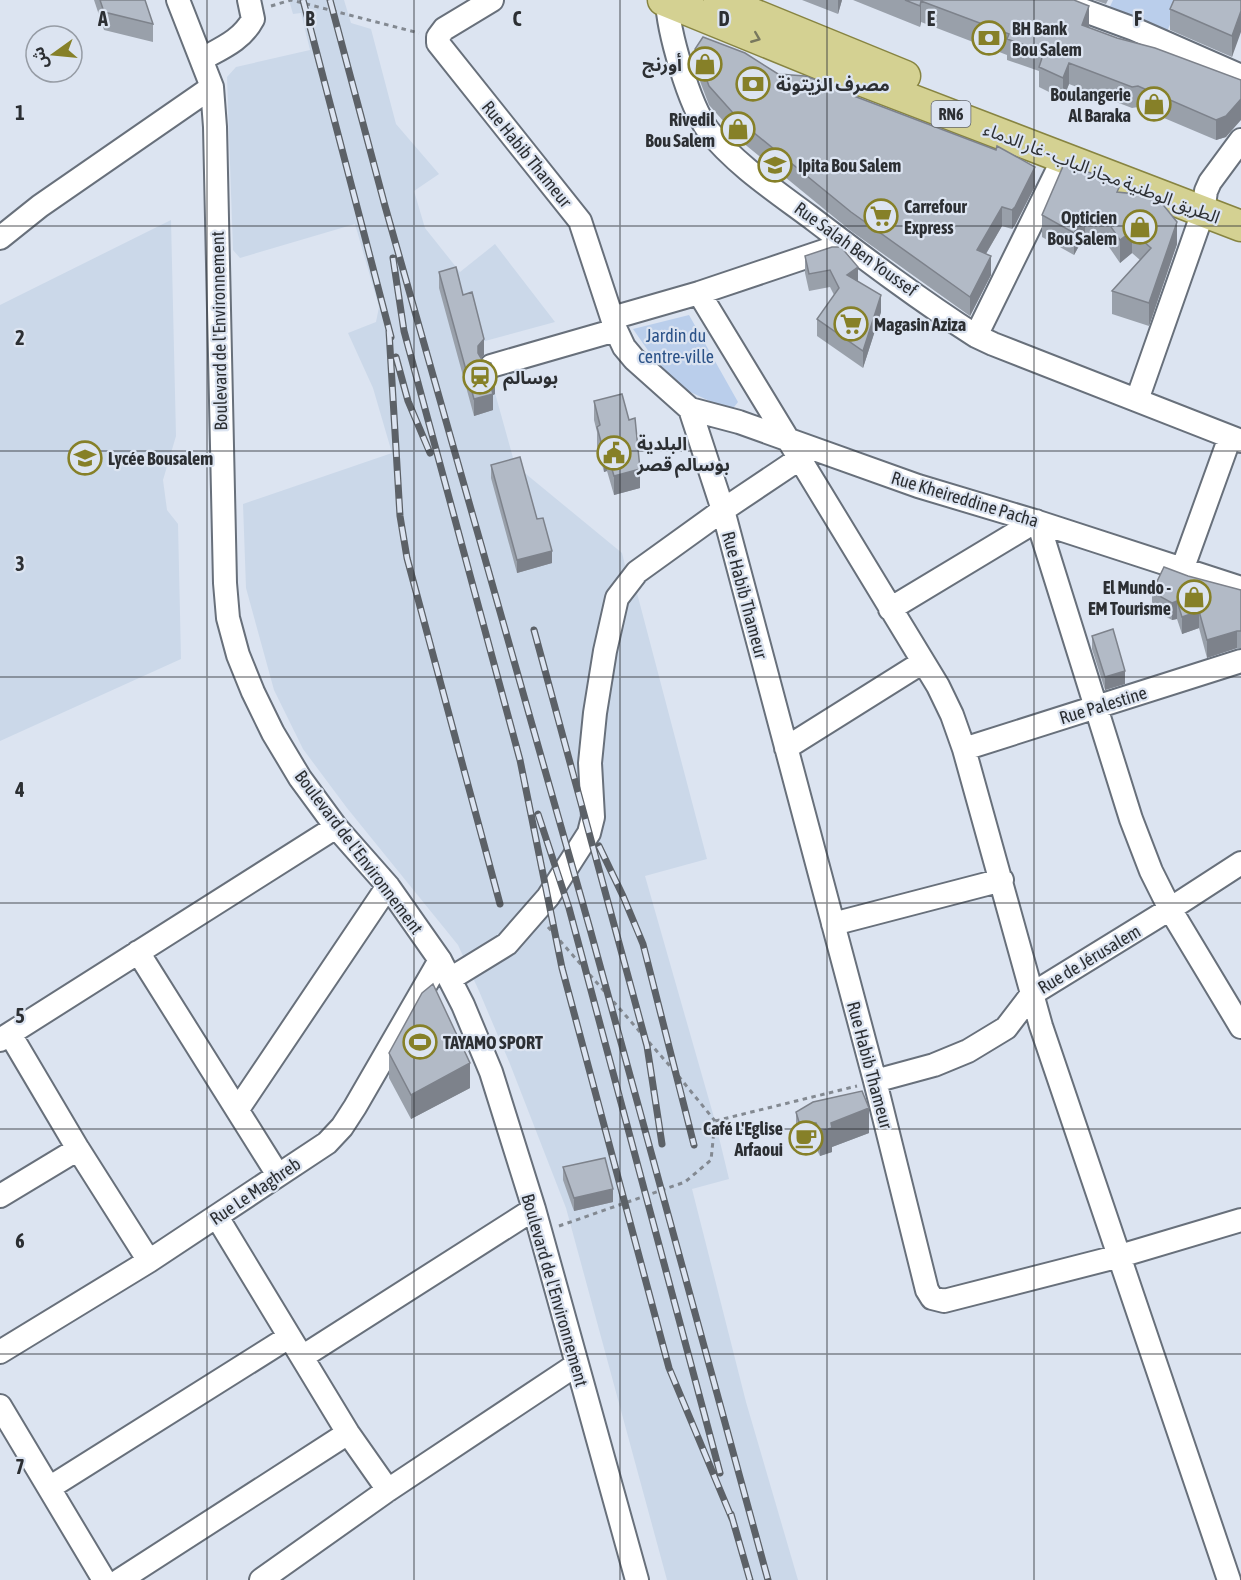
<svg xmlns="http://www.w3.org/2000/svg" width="1241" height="1580" font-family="'Asap Condensed','Noto Sans Arabic',sans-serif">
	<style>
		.built { fill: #cbd8e9 }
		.green { fill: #baceeb }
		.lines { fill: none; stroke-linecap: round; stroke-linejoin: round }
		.minor-casing { stroke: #68707b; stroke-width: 26 }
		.major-casing { stroke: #878441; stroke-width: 33 }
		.path { stroke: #838991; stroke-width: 3; stroke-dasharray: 4.5 4.5; stroke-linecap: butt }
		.minor { stroke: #fff; stroke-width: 22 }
		.major { stroke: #d4d192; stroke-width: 30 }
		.rail-casing { stroke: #5c6167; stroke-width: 7 }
		.rail { stroke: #dce4f1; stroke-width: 4.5; stroke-dasharray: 14; stroke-linecap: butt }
		.wall { fill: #99a0aa }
		.shaded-wall { fill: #7d828b }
		.building { fill: #b2bac6; stroke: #7d828b; stroke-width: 1.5 }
		.oneway { stroke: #78785e }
		.grid { fill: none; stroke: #2c2f33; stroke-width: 1.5; stroke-opacity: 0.55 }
		.labels { text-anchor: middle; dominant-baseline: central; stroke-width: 4.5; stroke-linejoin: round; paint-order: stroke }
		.shield { fill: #dce4f1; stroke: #61656c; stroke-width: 1.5 }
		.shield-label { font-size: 16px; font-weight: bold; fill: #2c2f33 }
		.poi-label { font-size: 18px; font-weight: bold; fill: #2c2f33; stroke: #dce4f1; text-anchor: start }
		.street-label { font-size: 18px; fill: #2c2f33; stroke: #dce4f1 }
		.park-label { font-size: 18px; fill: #2b5288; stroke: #dce4f1 }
		.grid-label { font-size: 20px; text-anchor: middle; font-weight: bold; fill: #2c2f33; stroke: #dce4f1; stroke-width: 4.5; stroke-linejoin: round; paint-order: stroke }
	</style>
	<rect width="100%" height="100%" fill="#dce4f1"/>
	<path class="built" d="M289,0H344L351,23L371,29L396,124L439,174L414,191L425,228L460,272L495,244L555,322L474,344L477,359L485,357L515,465L622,553L632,594L637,593L707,859L645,876L715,1121L729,1179L692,1189L746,1402L798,1580H667L566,1208L510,1064L479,991L458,945L347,808L303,749L274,690L246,588L243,504L392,453L373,388L348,333L376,322L379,307L355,224L240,258L233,250L227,77L236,67L310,50L301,13L293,14Z
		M171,220L176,436L163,480L167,510L178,524L181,659L0,741V305Z"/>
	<path class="green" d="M1113,0H1181L1165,36L1107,13Z
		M689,315L738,402L731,411L686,390L656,362L633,329Z"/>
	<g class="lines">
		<g class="minor-casing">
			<path id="minor" d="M178,0L212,87L215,127L225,583L228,618L238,655L253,692L273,733L300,778L336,827L388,886L440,960L463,1005L491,1072L534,1209L637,1580
				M492,0L444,29L438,37V43L580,221L616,330L624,347L634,359L690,409L723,510L875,1081L927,1290L932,1298L944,1301L1120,1256L1241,1220
				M667,0C668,31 689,105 708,130C735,164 774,190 809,216C863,257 918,299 976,336L993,344L1241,441
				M1055,0L1134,29L1241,76
				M202,59C222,48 242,40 253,19L249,0
				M0,238L40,206L212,87
				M699,293L938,686L952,715L964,749L1041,1026L1229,1580
				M612,318L699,293L833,248
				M976,336L1064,157
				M491,366L616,330
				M1137,400L1203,212L1206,191L1210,182L1241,140
				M690,409L739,422L918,486L1038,522L1241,588
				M1038,522L1131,819L1151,871L1170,909L1241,1027
				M1182,570L1230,437
				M890,609L1036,521
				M786,748L923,662
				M964,749L1241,661
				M833,924L1002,880
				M138,952L278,1175
				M450,979L507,944L548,897L589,833L593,817L590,763L595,713L605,651L617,598L637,572L723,510L799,459
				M10,1034L78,1149L149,1261
				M0,1040L336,827
				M875,1081L934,1065L968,1051L1006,1028L1032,994L1170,909L1241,863
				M238,1109L388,886
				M0,1196L78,1149
				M217,1217L348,1433L388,1490
				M0,1352L149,1261L327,1143L342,1127L355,1107L440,960
				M302,1357L534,1209
				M0,1406L104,1580
				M49,1488L289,1337
				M120,1580L348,1433
				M261,1580L388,1490L576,1365"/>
		</g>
		<g class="major-casing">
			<path id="major" d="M663,0L842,73L1241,226
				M719,0L905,76"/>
		</g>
		<path class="path" d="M271,6L291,0L419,33
			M548,927L676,1073L715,1121
			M559,1226L685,1182L711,1160L715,1121L857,1086"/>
		<use href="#minor" class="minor"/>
		<use href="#major" class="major"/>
		<g class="rail-casing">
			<path id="rail" d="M303,0L391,337
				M330,0L385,206L590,929L768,1580
				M393,258L404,331L520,760L562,968L669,1368L733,1521
				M389,331L400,516L407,558L500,904
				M396,357L408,401L430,453
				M534,630L647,1046L662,1144
				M538,814L569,908L720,1473
				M599,846L623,896L643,944L694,1145
				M731,1514L750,1580"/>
		</g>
		<use href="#rail" class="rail"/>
	</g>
	<path class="wall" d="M94,0H145L153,24V42L104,30Z
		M802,0H842L838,14Z
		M853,0H1074L1089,27L1088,28L1117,38L1241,80L1226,137L1216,140L1138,107L1132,108L1069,84L1063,99L1039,87V71L1007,60V55L921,22L920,27Z
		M1094,0H1108L1106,4Z
		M1241,0L1232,57L1170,30V9Z
		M695,49L855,96L1035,186L1015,225L1012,229L1002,226L986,254L991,275L970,316L851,231L742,142L709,105L695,68Z
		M1121,192L1177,244L1149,326L1112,314V291L1140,260L1132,253L1120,263L1109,247L1085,235L1074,255L1042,237V215Z
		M805,256L858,281L881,312L863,368L817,336V319L834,295L830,287L809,291L805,273Z
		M439,272L463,295L484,355L481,358L495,394L493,395V410L474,416L439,288Z
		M594,401L640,488L614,495L607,471L604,472L597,446V432L594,420Z
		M491,465L537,519L552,563L517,573L491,478Z
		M1188,576L1241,590V648H1237L1207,658L1199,628L1182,634L1177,619L1172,620L1152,609V592Z
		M1092,636L1125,684L1105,690L1092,649Z
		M389,1053L470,1088L411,1119L389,1078Z
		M796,1112L869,1133L832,1147V1152L820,1156L816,1148L799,1147L796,1137Z
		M563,1167L613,1202L574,1211L563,1180Z"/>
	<path class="shaded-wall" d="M838,0H842L838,14Z
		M921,1V22L920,27V6Z
		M1089,6V27L1082,46V25Z
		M1241,11V32L1232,57V36Z
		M1069,63V84L1063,99V78Z
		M1241,99V120L1226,137L1216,140V120Z
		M1035,167V186L1015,225L1012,229V210Z
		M1002,207V226L977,269V250Z
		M1085,212V235L1074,255V233Z
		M1177,222V244L1149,326V303Z
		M1132,231V253L1120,263V240Z
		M991,256V275L970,316V297Z
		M858,267V284L847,275Z
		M881,295V312L863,368V351Z
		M484,339V355L478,362V346Z
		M495,378V394L493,395V410L474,416V399L489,380Z
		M607,452V471L604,472V453Z
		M640,469V488L614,495V476Z
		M552,551V563L517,573V560Z
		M1177,601V619L1172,620V603Z
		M1199,611V628L1182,634V617Z
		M1237,631V648L1207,658V640Z
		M1125,671V684L1105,690V677Z
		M470,1063V1088L411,1119V1095Z
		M869,1108V1133L832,1147V1152L820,1156V1131L831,1123Z
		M613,1189V1202L574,1211V1198Z"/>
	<path class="building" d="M100,0H145L153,24L104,12Z
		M905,0H1074L1089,6L1082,25L1117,38L1155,48L1241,80V99L1226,116L1216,120L1138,86L1132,87L1069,63L1063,78L1039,67L1044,52L1007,39L1009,34L921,1L920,6Z
		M1174,0H1241V11L1232,36L1170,9Z
		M703,37L745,53L778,74L805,76L831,85L855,94L854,96L996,150L997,146L1035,167L1015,207L1012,210L1002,207L977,250L991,256L970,297L851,212L742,123L709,86L695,49Z
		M1064,164L1121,183L1117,192L1156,196L1177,222L1149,303L1112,291L1151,248L1132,231L1120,240L1109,224L1085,212L1074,233L1042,215Z
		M832,247H841L858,267L847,275L881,295L863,351L817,319L839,288L830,270L809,274L805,256Z
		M456,267L463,295L472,292L484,339L478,346V353L482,360L491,363L495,378L489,380L493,394L474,399L439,272Z
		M622,394L629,420L635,418L640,469L614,476L607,452L604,453L597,427L600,425L594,401Z
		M520,457L537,519L543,518L552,551L517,560L491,465Z
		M1164,567L1188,576L1241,590V631H1237L1207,640L1199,611L1182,617L1177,601L1172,603L1152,592Z
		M1113,629L1125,671L1105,677L1092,636Z
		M433,984L470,1063L411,1095L389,1053L422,993Z
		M862,1091L869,1108L831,1123L832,1128L820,1131L816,1123L799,1122L796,1112L813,1102Z
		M605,1158L613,1189L574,1198L563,1167Z"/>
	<defs><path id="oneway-chevron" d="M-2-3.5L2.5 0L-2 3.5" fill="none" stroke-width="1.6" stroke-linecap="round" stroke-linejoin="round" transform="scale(1.5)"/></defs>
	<use class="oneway" href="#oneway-chevron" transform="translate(756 38) rotate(22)"/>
	<path class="grid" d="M207,0V1580M414,0V1580M620,0V1580M827,0V1580M1034,0V1580M0,226H1241M0,451H1241M0,677H1241M0,903H1241M0,1129H1241M0,1354H1241"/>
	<defs>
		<g id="bank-ring" transform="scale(1.725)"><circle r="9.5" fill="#dce4f1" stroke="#868028" stroke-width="1.5"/><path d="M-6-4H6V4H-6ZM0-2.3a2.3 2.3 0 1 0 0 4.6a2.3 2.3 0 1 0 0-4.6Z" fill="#868028"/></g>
		<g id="shop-ring" transform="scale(1.725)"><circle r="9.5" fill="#dce4f1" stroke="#868028" stroke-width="1.5"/><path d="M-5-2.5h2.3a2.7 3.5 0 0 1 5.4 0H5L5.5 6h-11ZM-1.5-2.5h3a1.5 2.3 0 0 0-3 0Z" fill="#868028"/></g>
		<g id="school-ring" transform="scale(1.725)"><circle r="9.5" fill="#dce4f1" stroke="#868028" stroke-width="1.5"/><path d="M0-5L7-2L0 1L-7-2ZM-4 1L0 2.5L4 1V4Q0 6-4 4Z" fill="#868028"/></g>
		<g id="supermarket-ring" transform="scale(1.725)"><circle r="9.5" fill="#dce4f1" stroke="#868028" stroke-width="1.5"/><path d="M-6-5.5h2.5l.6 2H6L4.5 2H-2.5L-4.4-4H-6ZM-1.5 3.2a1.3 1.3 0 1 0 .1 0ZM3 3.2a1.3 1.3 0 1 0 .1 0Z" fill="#868028"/></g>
		<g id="station-ring" transform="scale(1.725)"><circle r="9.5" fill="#dce4f1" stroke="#868028" stroke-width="1.5"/><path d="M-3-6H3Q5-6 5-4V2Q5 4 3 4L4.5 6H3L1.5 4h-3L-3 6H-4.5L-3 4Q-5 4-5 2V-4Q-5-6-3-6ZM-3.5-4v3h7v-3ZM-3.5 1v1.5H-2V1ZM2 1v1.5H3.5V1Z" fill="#868028"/></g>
		<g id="civic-ring" transform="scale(1.725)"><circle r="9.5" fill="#dce4f1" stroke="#868028" stroke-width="1.5"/><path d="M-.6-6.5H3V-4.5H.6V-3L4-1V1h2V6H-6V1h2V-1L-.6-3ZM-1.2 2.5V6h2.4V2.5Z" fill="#868028"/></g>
		<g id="stadium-ring" transform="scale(1.725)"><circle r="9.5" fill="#dce4f1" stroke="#868028" stroke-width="1.5"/><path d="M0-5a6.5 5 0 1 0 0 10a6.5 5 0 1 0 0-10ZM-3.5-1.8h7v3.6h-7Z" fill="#868028"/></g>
		<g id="cafe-ring" transform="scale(1.725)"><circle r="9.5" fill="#dce4f1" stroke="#868028" stroke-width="1.5"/><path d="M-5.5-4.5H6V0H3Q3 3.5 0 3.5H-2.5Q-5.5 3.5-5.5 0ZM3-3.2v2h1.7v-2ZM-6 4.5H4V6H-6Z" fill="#868028"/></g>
	</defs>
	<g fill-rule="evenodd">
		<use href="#bank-ring" x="989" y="38"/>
		<use href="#shop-ring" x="705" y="64"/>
		<use href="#bank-ring" x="753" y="84"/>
		<use href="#shop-ring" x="1154" y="104"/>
		<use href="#shop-ring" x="738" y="129"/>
		<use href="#school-ring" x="775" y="165"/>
		<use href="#supermarket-ring" x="881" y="216"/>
		<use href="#shop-ring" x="1140" y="227"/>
		<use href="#supermarket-ring" x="851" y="324"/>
		<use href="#station-ring" x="480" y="377"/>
		<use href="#civic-ring" x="614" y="453"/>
		<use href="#school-ring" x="85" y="458"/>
		<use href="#shop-ring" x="1194" y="597"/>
		<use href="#stadium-ring" x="420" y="1042"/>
		<use href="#cafe-ring" x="806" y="1138"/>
	</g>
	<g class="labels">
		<rect class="shield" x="931.5" y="101" width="39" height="26" rx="4.5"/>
		<g class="shield-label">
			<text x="951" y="114">RN6</text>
		</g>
		<g class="poi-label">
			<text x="1012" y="28">BH Bank<tspan x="1012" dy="21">Bou Salem</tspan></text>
			<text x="682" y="64" text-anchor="end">أورنج</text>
			<text x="776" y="84">مصرف الزيتونة</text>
			<text x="1131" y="94" text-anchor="end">Boulangerie<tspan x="1131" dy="21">Al Baraka</tspan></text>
			<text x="715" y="119" text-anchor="end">Rivedil<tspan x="715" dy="21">Bou Salem</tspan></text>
			<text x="798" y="165">Ipita Bou Salem</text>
			<text x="904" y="206">Carrefour<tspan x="904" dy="21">Express</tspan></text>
			<text x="1117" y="217" text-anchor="end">Opticien<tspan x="1117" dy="21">Bou Salem</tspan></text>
			<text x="874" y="324">Magasin Aziza</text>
			<text x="503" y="377">بوسالم</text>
			<text x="637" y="443">البلدية<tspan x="637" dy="21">بوسالم قصر</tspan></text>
			<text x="108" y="458">Lycée Bousalem</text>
			<text x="1171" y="587" text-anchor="end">El Mundo -<tspan x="1171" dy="21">EM Tourisme</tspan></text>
			<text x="443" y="1042">TAYAMO SPORT</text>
			<text x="783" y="1128" text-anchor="end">Café L'Eglise<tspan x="783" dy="21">Arfaoui</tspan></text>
		</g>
		<g class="street-label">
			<text transform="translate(527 154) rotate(51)">Rue Habib Thameur</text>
			<text transform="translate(1102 173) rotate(21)">الطريق الوطنية مجاز الباب - غار الدماء</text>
			<text transform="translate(856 249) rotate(36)">Rue Salah Ben Youssef</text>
			<text transform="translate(219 331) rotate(-91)">Boulevard de l'Environnement</text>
			<text transform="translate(965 499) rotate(17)">Rue Kheireddine Pacha</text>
			<text transform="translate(745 595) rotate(75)">Rue Habib Thameur</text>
			<text transform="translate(1103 705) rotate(-17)">Rue Palestine</text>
			<text transform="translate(359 852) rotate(53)">Boulevard de l'Environnement</text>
			<text transform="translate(1089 959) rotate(-31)">Rue de Jérusalem</text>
			<text transform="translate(870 1065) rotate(75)">Rue Habib Thameur</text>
			<text transform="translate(255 1191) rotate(-34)">Rue Le Maghreb</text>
			<text transform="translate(555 1290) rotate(74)">Boulevard de l'Environnement</text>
		</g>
		<g class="park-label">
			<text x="676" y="335">Jardin du<tspan x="676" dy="21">centre-ville</tspan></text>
		</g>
	</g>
	<g class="grid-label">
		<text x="103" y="26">A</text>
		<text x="310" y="26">B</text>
		<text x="517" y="26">C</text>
		<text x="724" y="26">D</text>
		<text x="931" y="26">E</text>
		<text x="1138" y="26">F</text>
		<text x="20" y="120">1</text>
		<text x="20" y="345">2</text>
		<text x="20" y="571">3</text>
		<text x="20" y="797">4</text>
		<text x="20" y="1023">5</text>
		<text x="20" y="1248">6</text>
		<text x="20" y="1474">7</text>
	</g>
	<g transform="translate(54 54) rotate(255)"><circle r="28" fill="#dce4f1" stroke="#969ca5" stroke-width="1.5"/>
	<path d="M0-4.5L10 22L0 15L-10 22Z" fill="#868028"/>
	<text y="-9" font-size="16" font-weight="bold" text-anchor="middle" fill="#2c2f33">ش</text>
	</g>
</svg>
